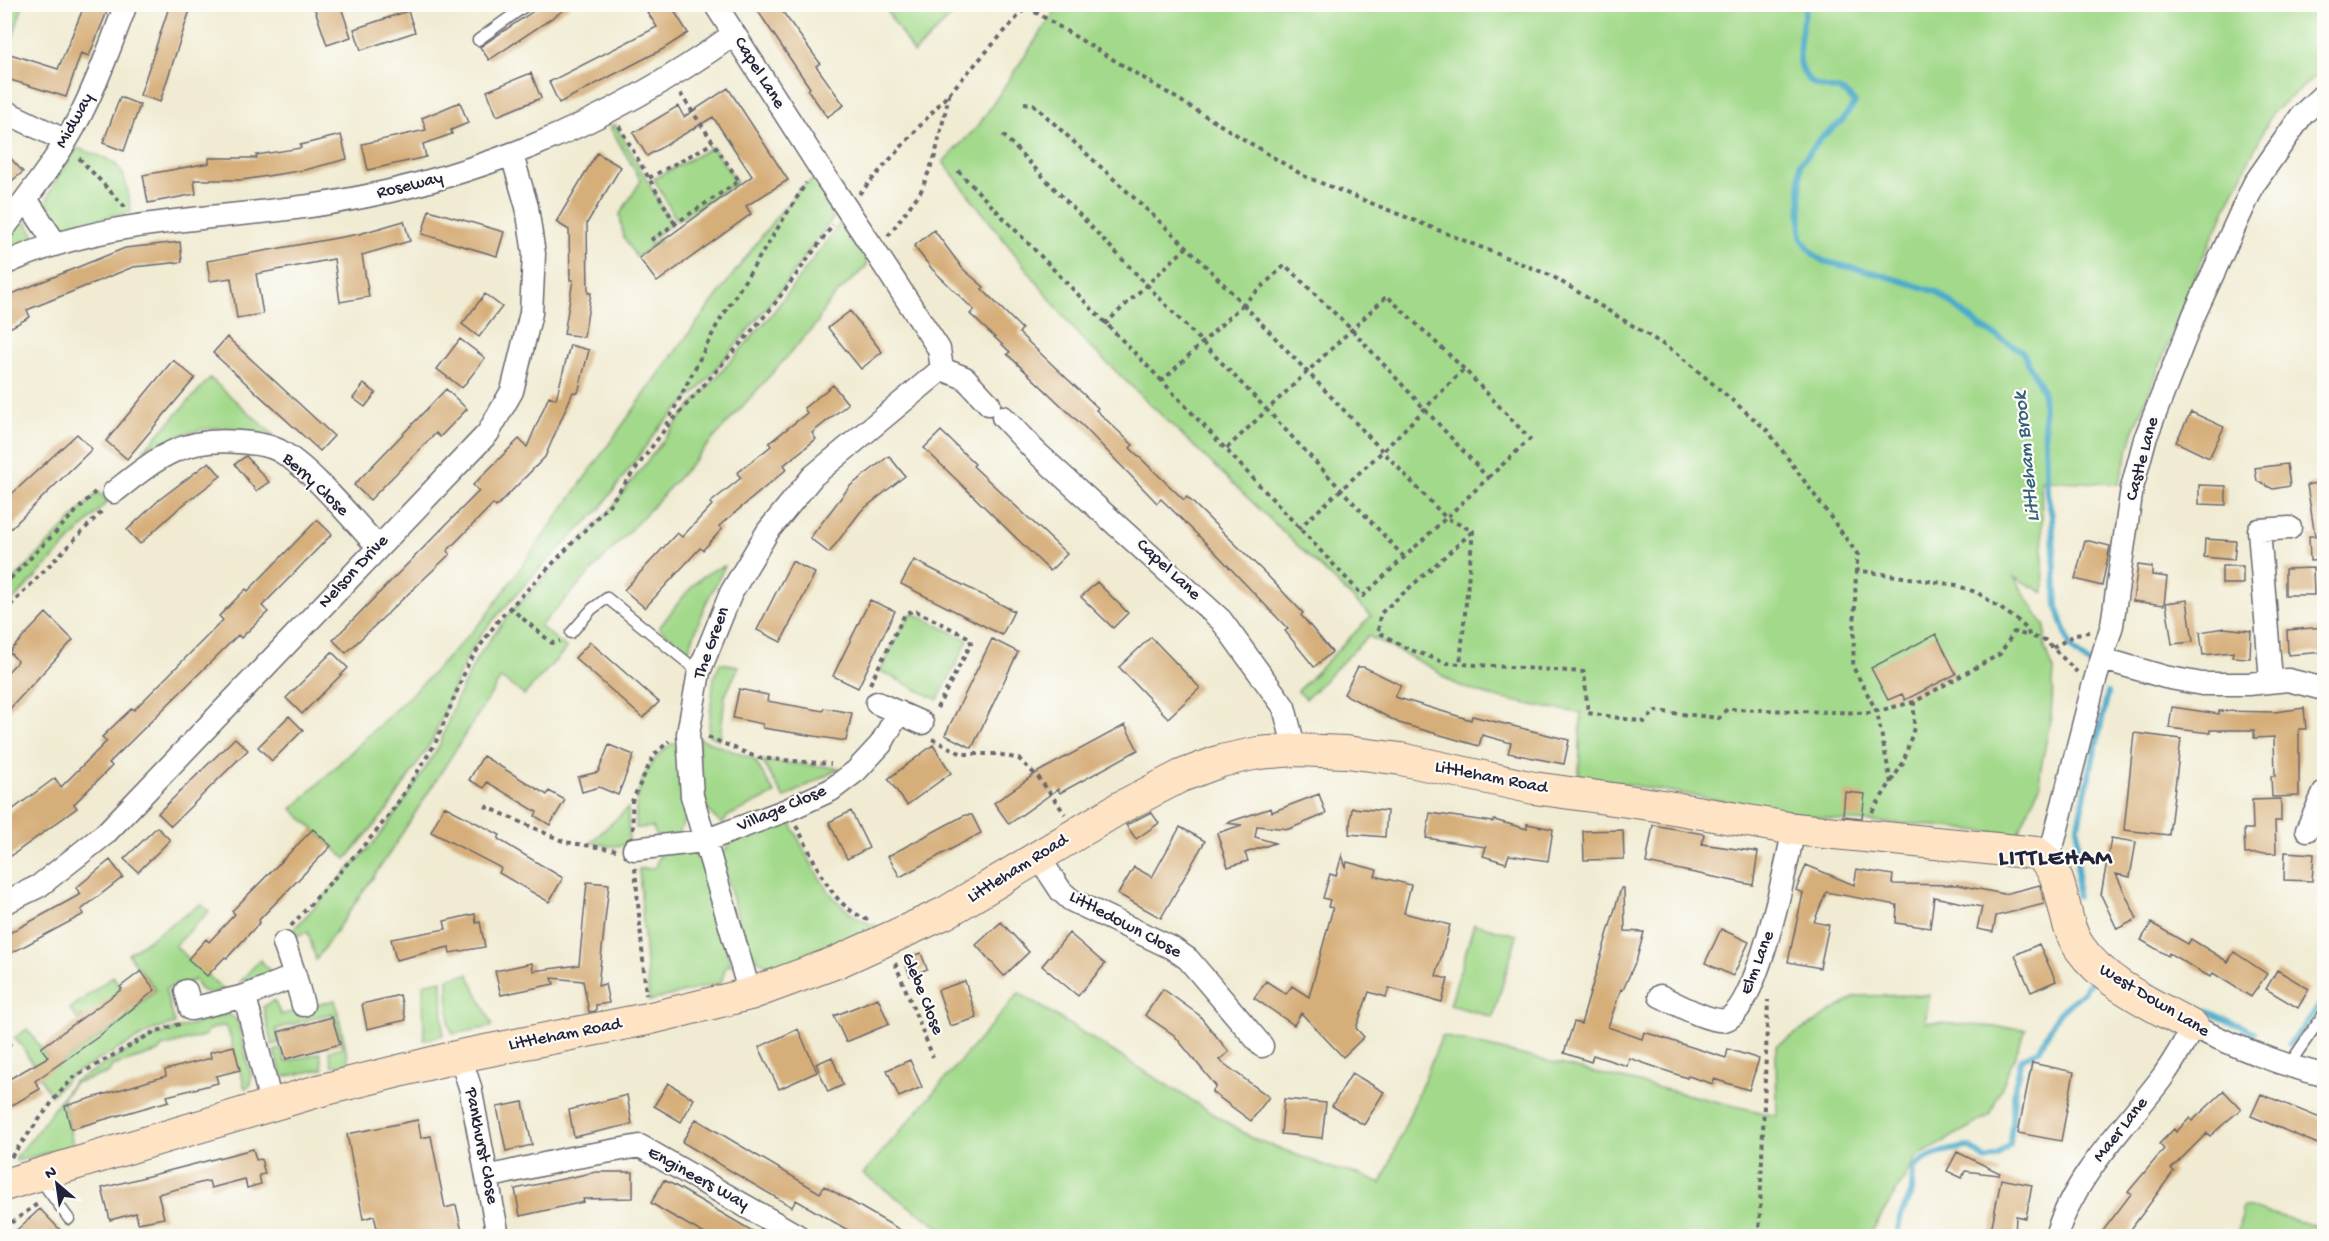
<svg xmlns="http://www.w3.org/2000/svg" width="2329" height="1241" font-family="'Gochi Hand',sans-serif">
	<style>
		.green { fill: #a2d98a; stroke: #627e62; stroke-width: 1.5 }
		.lines { fill: none; stroke-linecap: round; stroke-linejoin: round }
		.stream { stroke: #4babca; stroke-width: 6 }
		.building { fill: #d6ae79 }
		.lane-casing { stroke: #6a6870; stroke-width: 13 }
		.street-casing { stroke: #6a6870; stroke-width: 25 }
		.secondary-casing { stroke: #6a6870; stroke-width: 34 }
		.path { stroke: #6a6870; stroke-width: 4; stroke-dasharray: 4.5 4.5; stroke-linecap: butt }
		.lane { stroke: #fff; stroke-width: 10 }
		.street { stroke: #fff; stroke-width: 22 }
		.secondary { stroke: #fee4c5; stroke-width: 32 }
		.street-bridge-casing { stroke: #6a6870; stroke-width: 25; stroke-linecap: butt }
		.street-bridge { stroke: #fff; stroke-width: 22 }
		.labels { text-anchor: middle; dominant-baseline: central; stroke-width: 4.5; stroke-linejoin: round; paint-order: stroke }
		.street-label { font-size: 18px; fill: #22223b; stroke: #fdfcf7 }
		.water-label { font-size: 20px; font-style: italic; fill: #34607b; stroke: #fdfcf7 }
		.district-label { font-size: 24px; font-weight: bold; letter-spacing: 1.5px; fill: #22223b; stroke: #fdfcf7 }
	</style>
	<rect width="100%" height="100%" fill="#fdfcf7"/>
	<filter id="ink" filterUnits="userSpaceOnUse"><feTurbulence type="fractalNoise" baseFrequency=".0167" numOctaves="2"/><feDisplacementMap in="SourceGraphic" scale="12" xChannelSelector="R" yChannelSelector="G"/><feConvolveMatrix kernelMatrix="1 2 1 2 8 2 1 2 1" color-interpolation-filters="sRGB"/></filter>
	<filter id="wash" filterUnits="userSpaceOnUse"><feTurbulence type="fractalNoise" baseFrequency=".008" numOctaves="4" result="noise"/><feDisplacementMap in="SourceGraphic" scale="24" xChannelSelector="R" yChannelSelector="G"/><feGaussianBlur stdDeviation="1.35" result="paint"/><feColorMatrix in="noise" values="0 0 0 0 0 0 0 0 0 0 0 0 0 0 0 0 0 1.4 0 .05"/><feComposite in="paint" operator="in"/></filter>
	<g filter="url(#wash)">
		<rect width="100%" height="100%" fill="#f0ebd2"/>
		<path class="green" d="M4,5H23L10,46L5,43Z
			M883,5H963L914,53Z
			M1059,5H2324V69L2272,113L2201,261L2133,433L2119,484L2041,480L2044,593L2014,577L2045,627V649L2054,670L2051,716L2040,773L2041,783L2017,835L1925,825L1837,820L1579,776L1581,713C1548,708 1455,695 1436,670L1368,636L1306,699L1298,691L1371,616L1079,336L943,162L978,126Z
			M615,124L672,224L649,240L651,244L658,239L660,241L636,257L623,236L620,214L641,181L610,127Z
			M712,147L737,182L677,221L654,179Z
			M77,148C122,163 124,163 131,212L70,226C20,221 64,168 77,148Z
			M816,178L838,211L783,287L744,335L700,388L659,428L600,509L536,572L483,632L465,660L432,741L388,809L346,859L292,809L428,678L484,619L664,367L773,221L801,187Z
			M844,218L866,253L867,265C852,283 824,299 818,322L653,506L540,626L567,648L524,695L501,678L391,851L316,960L308,932L295,936L294,929L377,839L404,802L439,746L456,700L477,658L509,614L609,511L679,420L771,315Z
			M24,219L37,239L5,256V239Z
			M210,378L276,437C222,421 193,426 143,451Z
			M98,492L108,501L5,609V589Z
			M725,566L705,605L688,652L659,628C676,607 697,571 725,566Z
			M913,613L968,640L938,700L880,671L908,616Z
			M720,663L739,666L725,696L720,740L708,735L714,678Z
			M698,738L754,759L775,794L728,816L723,824C694,807 699,767 698,738Z
			M671,744H680L687,817L677,837L657,840L653,827L636,828C634,793 642,766 671,744Z
			M762,761L840,768L784,798Z
			M628,808L629,845L609,846L591,842Z
			M787,816C810,859 828,913 879,927L778,967C766,966 759,963 752,952L748,954L721,856L731,842Z
			M665,852H691L701,861L731,965L726,966L721,983L649,1001L639,869L655,868L658,858Z
			M201,904L209,911L175,946L224,990C210,994 200,995 195,980L165,989L175,1024L153,1030L70,1076L51,1096L22,1046L14,1038L27,1029L55,1067L118,1024L156,990L128,954Z
			M1474,924L1517,935L1493,1017L1450,1005Z
			M260,960L271,972L239,982L242,979Z
			M468,974L492,1024L490,1027L453,1034L449,1025L448,978Z
			M113,976L122,989L84,1019L82,1016L78,1020L70,1009Z
			M442,980L443,1035L424,1040L423,984Z
			M1019,993L1252,1138L1337,1170L1359,1174L1381,1184L1442,1036L1777,1116L1776,1046L1857,996L1930,995L1925,1022L2026,1029L1990,1115L1917,1157L1869,1236H952L863,1174Z
			M274,1000L281,1015L335,1000L349,1063L332,1066L329,1051L343,1047L332,1013L276,1029L279,1043L272,1045L263,1007Z
			M225,1015H230L237,1020L251,1076L250,1086L245,1088L227,1027L221,1026L208,1030L206,1035L162,1047L158,1052L112,1066L108,1073L75,1083L63,1097L73,1146L16,1161V1157L33,1137L73,1082L156,1035Z
			M281,1049L285,1062L320,1053L323,1069L283,1077L274,1051Z
			M2243,1206L2324,1228V1236H2237Z"/>
		<g class="lines">
			<path class="stream" d="M1807,4C1802,28 1788,75 1819,86C1838,92 1842,86 1855,103L1841,122L1822,137L1800,164L1801,237L1814,255L1823,261L1879,274L1937,292L1981,327L2022,351L2043,391L2047,493L2052,516L2057,607L2071,648L2088,663
				M2077,896L2078,825L2108,693
				M2147,985L2254,1032
				M2289,1045L2324,1000
				M1897,1236L1900,1218L1912,1191L1913,1169C1927,1154 1949,1149 1969,1147L1986,1160L1998,1156L2010,1144L2015,1087L2021,1059L2039,1050L2058,1014L2084,991L2095,976"/>
		</g>
		<g id="blocks">
			<path class="building" d="M85,4H98L108,9L89,56L81,53L66,97L4,78V52L58,69Z
				M170,4H192L160,102L140,95Z
				M313,4H340L351,37L327,45Z
				M544,4H573L489,60L480,47Z
				M642,4H670L688,33L663,49L559,103L549,82L657,27Z
				M753,4H777L820,63L816,66L844,105L827,117L808,90L810,88Z
				M408,11L415,32L361,50L354,29Z
				M531,73L541,98L497,116L487,91Z
				M728,88L788,180L746,206L751,214L657,282L639,258L752,176L713,117L647,156L633,133L678,106L684,117Z
				M120,97L140,105L124,151L103,143Z
				M460,102L468,123L451,130L452,134L423,144L426,157L368,170L362,144L426,130L422,118Z
				M341,135L347,159L305,170L242,180H194L196,194L148,203L143,175L209,163V158H257L256,155L301,148L300,145Z
				M4,151L23,172L4,187Z
				M597,153L621,167L587,223L588,293H591L584,337L564,334L573,280H570L569,230L556,222Z
				M429,210L504,232L497,256L422,234Z
				M404,221L410,241L362,255L369,297L340,302L334,259L256,274L263,314L237,318L231,278L210,281L207,261L359,234Z
				M934,230L963,269L984,287L982,289L1022,329L1019,333L1098,408L1096,410L1133,445L1130,448L1184,500L1187,497L1267,575L1303,613L1301,615L1332,652L1314,667L1285,631L1288,629L1212,549L1161,499L1157,503L1085,428L1007,354L1010,352L970,314L974,310L932,269L914,246Z
				M180,242L182,262L133,267L27,310L30,317L4,331V298L14,293L125,248Z
				M485,294L502,307L479,337L462,324Z
				M850,311L882,352L861,369L828,328Z
				M227,337L334,436L320,451L213,353Z
				M460,339L485,358L462,388L437,369Z
				M570,345L589,350L578,393L573,392L545,457L496,507L493,504L447,551L450,554L346,653L333,640L479,491L473,485L519,439L527,447L549,396L556,399Z
				M173,360L195,378L127,459L106,441Z
				M364,384L376,393L365,407L353,398Z
				M833,385L848,404L812,433L816,439L784,465L787,469L719,526L722,529L703,550L700,548L645,608L624,590L677,533L682,537L712,505L710,503L741,478L737,473L771,446L769,443L807,413L804,408Z
				M446,389L467,409L440,437L436,433L370,500L354,485Z
				M2191,412L2224,427L2209,458L2176,442Z
				M941,431L975,464L973,466L1067,554L1050,571L924,448Z
				M77,434L92,449L4,535V501Z
				M246,456L269,482L256,491L235,464Z
				M889,456L905,476L861,511L829,553L810,538L850,486Z
				M209,462L221,476L179,508L140,544L127,530L160,499Z
				M2287,464L2290,486L2273,489L2257,481L2255,468Z
				M2325,481V560L2310,561L2309,536H2315L2307,485Z
				M2199,485L2226,486V505L2199,504Z
				M317,520L332,534L262,606L268,612L241,638L238,635L109,763L112,766L74,804L77,808L4,861V816L55,778L61,787L107,741L102,737L132,708L134,710L223,620L219,616L246,589L248,591Z
				M2205,539L2236,541L2234,560L2204,557Z
				M2085,540L2110,546L2102,586L2075,579Z
				M914,560L1014,611L1002,635L901,584Z
				M792,561L815,573L781,642L757,630Z
				M2138,565L2152,567V575L2167,577L2164,605L2133,601Z
				M2222,566H2243V584H2222Z
				M2313,568L2314,595H2285V569Z
				M1097,582L1128,613L1113,628L1081,597Z
				M870,600L895,611L858,688L833,676Z
				M2187,600L2193,642L2172,644L2166,603Z
				M46,613L73,640L4,715V676L18,661L9,652Z
				M2325,627V652L2288,655L2287,630Z
				M2224,628L2251,631L2250,658L2232,657L2233,652L2203,655L2200,632Z
				M1936,634L1956,674L1905,700L1902,694L1888,700L1871,668Z
				M1151,637L1200,688L1168,718L1119,667Z
				M992,639L1018,652L972,748L945,735Z
				M590,642L659,702L643,718L575,658Z
				M332,652L348,668L302,714L286,698Z
				M1358,667H1364L1401,685L1395,697L1471,720L1472,716L1569,740L1564,764L1508,753L1511,743L1482,735L1479,746L1399,723L1344,694Z
				M739,689L768,695L767,701L823,711L824,708L852,713L846,741L763,728V724L733,718Z
				M2172,707L2219,714V711L2275,712L2304,708L2306,729H2299V796L2272,797L2271,776H2275L2274,737L2254,738V730H2210V733L2169,728Z
				M289,716L303,730L272,761L258,747Z
				M1125,725L1138,750L1060,793L1058,789L1009,824L994,803L1038,772Z
				M2134,733L2181,739L2169,835L2124,830Z
				M235,738L248,750L171,826L158,813Z
				M609,745L634,755L618,795L599,787L582,792L578,777L598,772Z
				M933,745L951,773L907,805L888,779Z
				M483,756L547,795L549,791L565,800L550,825L535,816L537,812L487,782L484,788L469,780Z
				M1845,792L1865,794L1862,818L1843,816Z
				M1319,794L1326,814L1289,829L1257,826L1255,837L1275,843L1245,853L1248,861L1228,867L1217,833L1242,825L1226,823L1271,808L1272,812Z
				M2281,799V821H2275L2276,853L2245,854L2244,829H2253L2252,800Z
				M444,806L500,835L498,839L563,878L549,902L499,873L501,868L431,832Z
				M1352,808L1387,811L1385,837L1349,834Z
				M851,811L869,848L847,859L829,822Z
				M1151,812L1159,823L1136,839L1126,825Z
				M1430,813L1493,822L1494,820L1527,829V824L1553,829L1548,861L1509,855L1506,863L1483,856L1486,847L1426,838Z
				M965,815H972L981,833L900,877L888,856Z
				M1653,825L1704,834L1702,844L1758,852L1753,885L1646,863Z
				M157,827L170,840L138,872L124,859Z
				M1180,827L1205,841L1161,918L1118,894L1134,867L1152,877Z
				M313,829L331,846L259,920L260,922L227,958L225,957L207,976L188,959L206,939L209,942L235,914L232,911Z
				M1623,830L1624,859L1584,860L1583,831Z
				M2111,838L2136,842L2130,877L2116,874L2137,919L2117,929L2101,895Z
				M2285,852L2314,854L2312,881L2284,880Z
				M1342,855L1346,868L1347,862L1377,870L1375,876L1411,885L1404,913L1450,925L1436,976L1448,979L1442,1002L1389,988L1386,997L1369,992L1356,1028L1364,1037L1343,1057L1301,1013L1294,1025L1254,998L1266,981L1286,994L1292,986L1309,997L1333,908L1328,907L1330,900L1323,898L1330,874L1336,876Z
				M110,860L123,877L81,910L84,914L4,957V936L81,894L76,888Z
				M1806,865L1854,885L1857,869L1893,875L1892,884L1958,885L2004,894L2040,885L2044,904L1996,916L1993,932L1977,929L1982,907L1934,897L1930,928L1896,923L1897,905L1826,892L1814,922L1829,925L1820,968L1788,962L1803,893L1796,890Z
				M587,882L609,884L598,986L605,984L609,1003L596,1005V1011L589,1012L583,981L552,978L554,984L501,995L495,971L532,963L533,971L579,965Z
				M1621,888H1624L1625,931L1644,932L1637,958L1623,990L1621,989L1608,1027L1642,1039L1644,1032L1726,1058L1728,1049L1759,1059L1749,1090L1714,1079L1713,1084L1688,1076L1687,1078L1629,1058L1627,1066L1593,1055L1591,1062L1564,1053L1574,1022L1581,1024Z
				M475,914L476,923L480,922L485,947L450,953L449,947L396,960L391,939L446,929L444,921Z
				M1001,922L1029,952L1004,976L976,945Z
				M2151,923L2188,944L2191,939L2228,962L2234,952L2267,974L2251,997L2213,973L2210,977L2169,953L2168,956L2141,940Z
				M1721,929L1749,942L1733,976L1705,963Z
				M1069,933L1105,964L1078,996L1042,966Z
				M2039,944L2056,981L2031,992L2015,955Z
				M921,953L927,969L910,976L904,959Z
				M2277,970L2309,989L2298,1008L2266,989Z
				M141,971L155,990L98,1037L35,1081L40,1089L4,1110V1082L48,1057L41,1048L122,989L120,987Z
				M965,981L977,1018L950,1026L938,990Z
				M1163,989L1199,1015L1229,1052L1219,1060L1269,1097L1251,1121L1212,1092L1216,1086L1174,1035L1145,1015Z
				M400,995L406,1020L367,1029L362,1004Z
				M878,998L889,1024L846,1042L834,1016Z
				M332,1017L340,1044L286,1059L278,1032Z
				M798,1029L817,1072L779,1089L759,1047Z
				M234,1046L240,1070L216,1076L218,1083L167,1096L169,1101L71,1129L65,1106L166,1076L165,1070L211,1058L210,1052Z
				M832,1057L843,1085L828,1092L816,1064Z
				M910,1060L922,1087L899,1097L887,1070Z
				M2032,1063L2074,1072L2061,1141L2018,1133Z
				M1352,1073L1384,1092L1364,1125L1332,1106Z
				M668,1083L694,1099L681,1122L654,1106Z
				M2224,1091L2241,1109L2210,1136L2207,1133L2171,1169L2174,1171L2126,1236H2099L2131,1194L2128,1192L2164,1149L2159,1144L2174,1129L2176,1132L2190,1118L2192,1121Z
				M2261,1094L2325,1120V1147L2251,1116Z
				M627,1095L632,1124L574,1137L569,1110Z
				M1284,1099L1326,1103L1322,1138L1281,1134Z
				M523,1102L532,1145L506,1151L497,1107Z
				M696,1119L820,1193L824,1186L911,1236H858L796,1200L792,1207L682,1142Z
				M418,1120L421,1138L431,1136L445,1208L456,1205L463,1236H379L374,1216L363,1219L347,1134Z
				M253,1149L256,1160L261,1159L265,1174L259,1175L261,1184L247,1188L245,1179L211,1188L209,1181L204,1182L158,1194L164,1218L138,1223L136,1213L110,1220L102,1188Z
				M1957,1152L2000,1173L1999,1175L1965,1171L1962,1178L1947,1171Z
				M596,1172H633V1198L583,1199L584,1202L520,1216L515,1189Z
				M2001,1179L2032,1185L2026,1218L2016,1216L2015,1236H1990Z
				M664,1180L674,1185L761,1236H708L664,1211L651,1203Z
				M40,1209L66,1236H10Z"/>
		</g>
	</g>
	<g filter="url(#ink)">
		<use href="#blocks" fill-opacity="0" stroke="#6a6870" stroke-width="1.5"/>
		<g class="lines">
			<g class="lane-casing">
				<path id="lane" d="M478,40L528,4
					M571,633L592,609L607,598L699,672
					M4,1044H5
					M2288,1066L2324,1014
					M39,1178L69,1219"/>
			</g>
			<g class="street-casing">
				<path id="street" d="M715,4L827,179
					M4,111L66,141
					M26,199L55,243
					M4,228C31,192 59,157 80,116C98,80 112,42 126,4
					M871,245L939,349L942,369
					M4,264C105,218 203,221 310,206C463,184 609,125 734,34
					M942,369L965,378L989,404
					M1003,417L1035,451L1221,620L1284,707L1295,750
					M114,492C156,459 181,437 238,442C251,443 266,444 278,450C310,467 352,519 377,546
					M2103,659L2165,677L2202,684H2248L2288,680L2324,689
					M2271,681L2259,530L2290,528
					M877,703L922,723
					M2307,830L2324,793
					M634,849L704,841L787,810L831,790L856,771L881,744L899,712
					M1038,856L1061,891L1071,900L1172,948L1188,959L1262,1046
					M2046,859L2054,840L2093,687L2112,625L2132,488L2145,439L2194,315L2254,184L2302,115L2324,94
					M4,903L39,886L105,834L488,433L512,391L531,313L534,254L527,207L512,155
					M295,976L303,1005
					M186,991L191,1009L245,996
					M750,994L692,796L688,734L699,672L731,593L768,531L813,476L942,369
					M1660,996C1675,1003 1708,1022 1724,1020C1757,1015 1787,860 1794,829
					M460,1056L470,1087L498,1236
					M271,1104L245,996L295,976L284,943
					M487,1177L571,1158L640,1146L798,1236
					M2056,1236C2074,1177 2124,1128 2161,1079C2173,1063 2183,1045 2193,1027C2236,1046 2279,1065 2324,1075"/>
			</g>
			<g class="secondary-casing">
				<path id="secondary" d="M4,1185L318,1091L460,1056L647,1019L750,994L837,962L945,913L1121,807L1181,776L1221,761L1258,753L1295,750L1346,752L1401,759L1534,788L1656,805L1794,829L2037,853C2068,874 2059,919 2080,948C2106,985 2154,1005 2193,1027"/>
			</g>
			<path class="path" d="M1027,7L1304,176L1552,276L1677,353L1768,431L1858,555L1856,570L1956,585L1978,593L2016,619L2028,630L2029,636L2045,640L2077,672
				M1024,103L1033,104L1187,247L1243,304L1285,265L1352,330L1488,478L1446,518L1473,531L1460,664
				M619,126L675,224
				M1003,135L1267,410L1226,449
				M79,158L125,207
				M958,171L1162,381
				M649,178L713,143
				M859,194L1029,4
				M888,236L921,191L935,156L950,91
				M651,240L739,181L680,93
				M1243,304L1446,518L1363,596L1162,381Z
				M1105,324L1187,247
				M666,425L717,325L806,183
				M1298,529L1383,451L1464,369
				M1472,532L1380,614L1378,632L1408,649L1447,663L1584,672L1588,713L1645,722L1655,711L1719,718L1727,709L1869,713L1914,702
				M1404,557L1267,410L1387,296L1464,369L1530,439L1488,478
				M1856,570L1853,667L1877,712L1891,783
				M4,585L95,492
				M509,607L552,643L560,641
				M4,612L104,509
				M2053,648L2076,634L2089,632
				M870,684L905,614L914,610L970,638L971,644L937,708
				M708,737L758,758L831,764
				M932,739L962,754H998L1019,759L1039,778L1065,814
				M485,806L565,842L616,850
				M1872,812L1903,763L1914,728V702L2000,654L2014,632L2029,636
				M796,826C817,861 827,904 868,920
				M633,830L632,801L654,755L669,741
				M635,868L646,995
				M291,926L375,833L395,807L435,744L469,662L499,619L609,505L665,429L770,310L833,225
				M895,963L933,1057
				M11,1157L56,1097L73,1078L154,1032L180,1024
				M4,1228L40,1202
				M1759,1236L1768,1000"/>
			<use href="#lane" class="lane"/>
			<use href="#street" class="street"/>
			<use href="#secondary" class="secondary"/>
			<g class="street-bridge-casing">
				<path id="street-bridge" d="M827,179L871,245"/>
			</g>
			<use href="#street-bridge" class="street-bridge"/>
		</g>
	</g>
	<g class="labels">
		<g class="street-label">
			<text transform="translate(759 73) rotate(58)">Capel Lane</text>
			<text transform="translate(75 121) rotate(-61)">Midway</text>
			<text transform="translate(410 186) rotate(-14)">Roseway</text>
			<text transform="translate(2143 459) rotate(-75)">Castle Lane</text>
			<text transform="translate(315 485) rotate(43)">Berry Close</text>
			<text transform="translate(1168 570) rotate(43)">Capel Lane</text>
			<text transform="translate(354 572) rotate(-47)">Nelson Drive</text>
			<text transform="translate(712 643) rotate(-70)">The Green</text>
			<text transform="translate(1491 778) rotate(11)">Littleham Road</text>
			<text transform="translate(782 809) rotate(-23)">Village Close</text>
			<text transform="translate(1018 869) rotate(-32)">Littleham Road</text>
			<text transform="translate(1125 925) rotate(28)">Littledown Close</text>
			<text transform="translate(1758 963) rotate(-69)">Elm Lane</text>
			<text transform="translate(922 994) rotate(68)">Glebe Close</text>
			<text transform="translate(2154 1001) rotate(31)">West Down Lane</text>
			<text transform="translate(565 1035) rotate(-11)">Littleham Road</text>
			<text transform="translate(2121 1130) rotate(-52)">Maer Lane</text>
			<text transform="translate(481 1146) rotate(79)">Pankhurst Close</text>
			<text transform="translate(698 1179) rotate(29)">Engineers Way</text>
		</g>
		<g class="water-label">
			<text transform="translate(2028 457) rotate(-96)">Littleham Brook</text>
		</g>
		<g class="district-label">
			<text x="2056" y="859">LITTLEHAM</text>
		</g>
	</g>
	<rect width="2329" height="1241" fill="none" stroke="#fdfcf7" stroke-width="24"/>
	<g transform="translate(57 1184) rotate(331)" stroke="#fdfcf7" stroke-width="4.5" paint-order="stroke">
	<path d="M0-4.5L10 22L0 15L-10 22Z" fill="#22223b"/>
	<text y="-9" font-size="16" font-weight="bold" text-anchor="middle" fill="#22223b">N</text>
	</g>
</svg>
